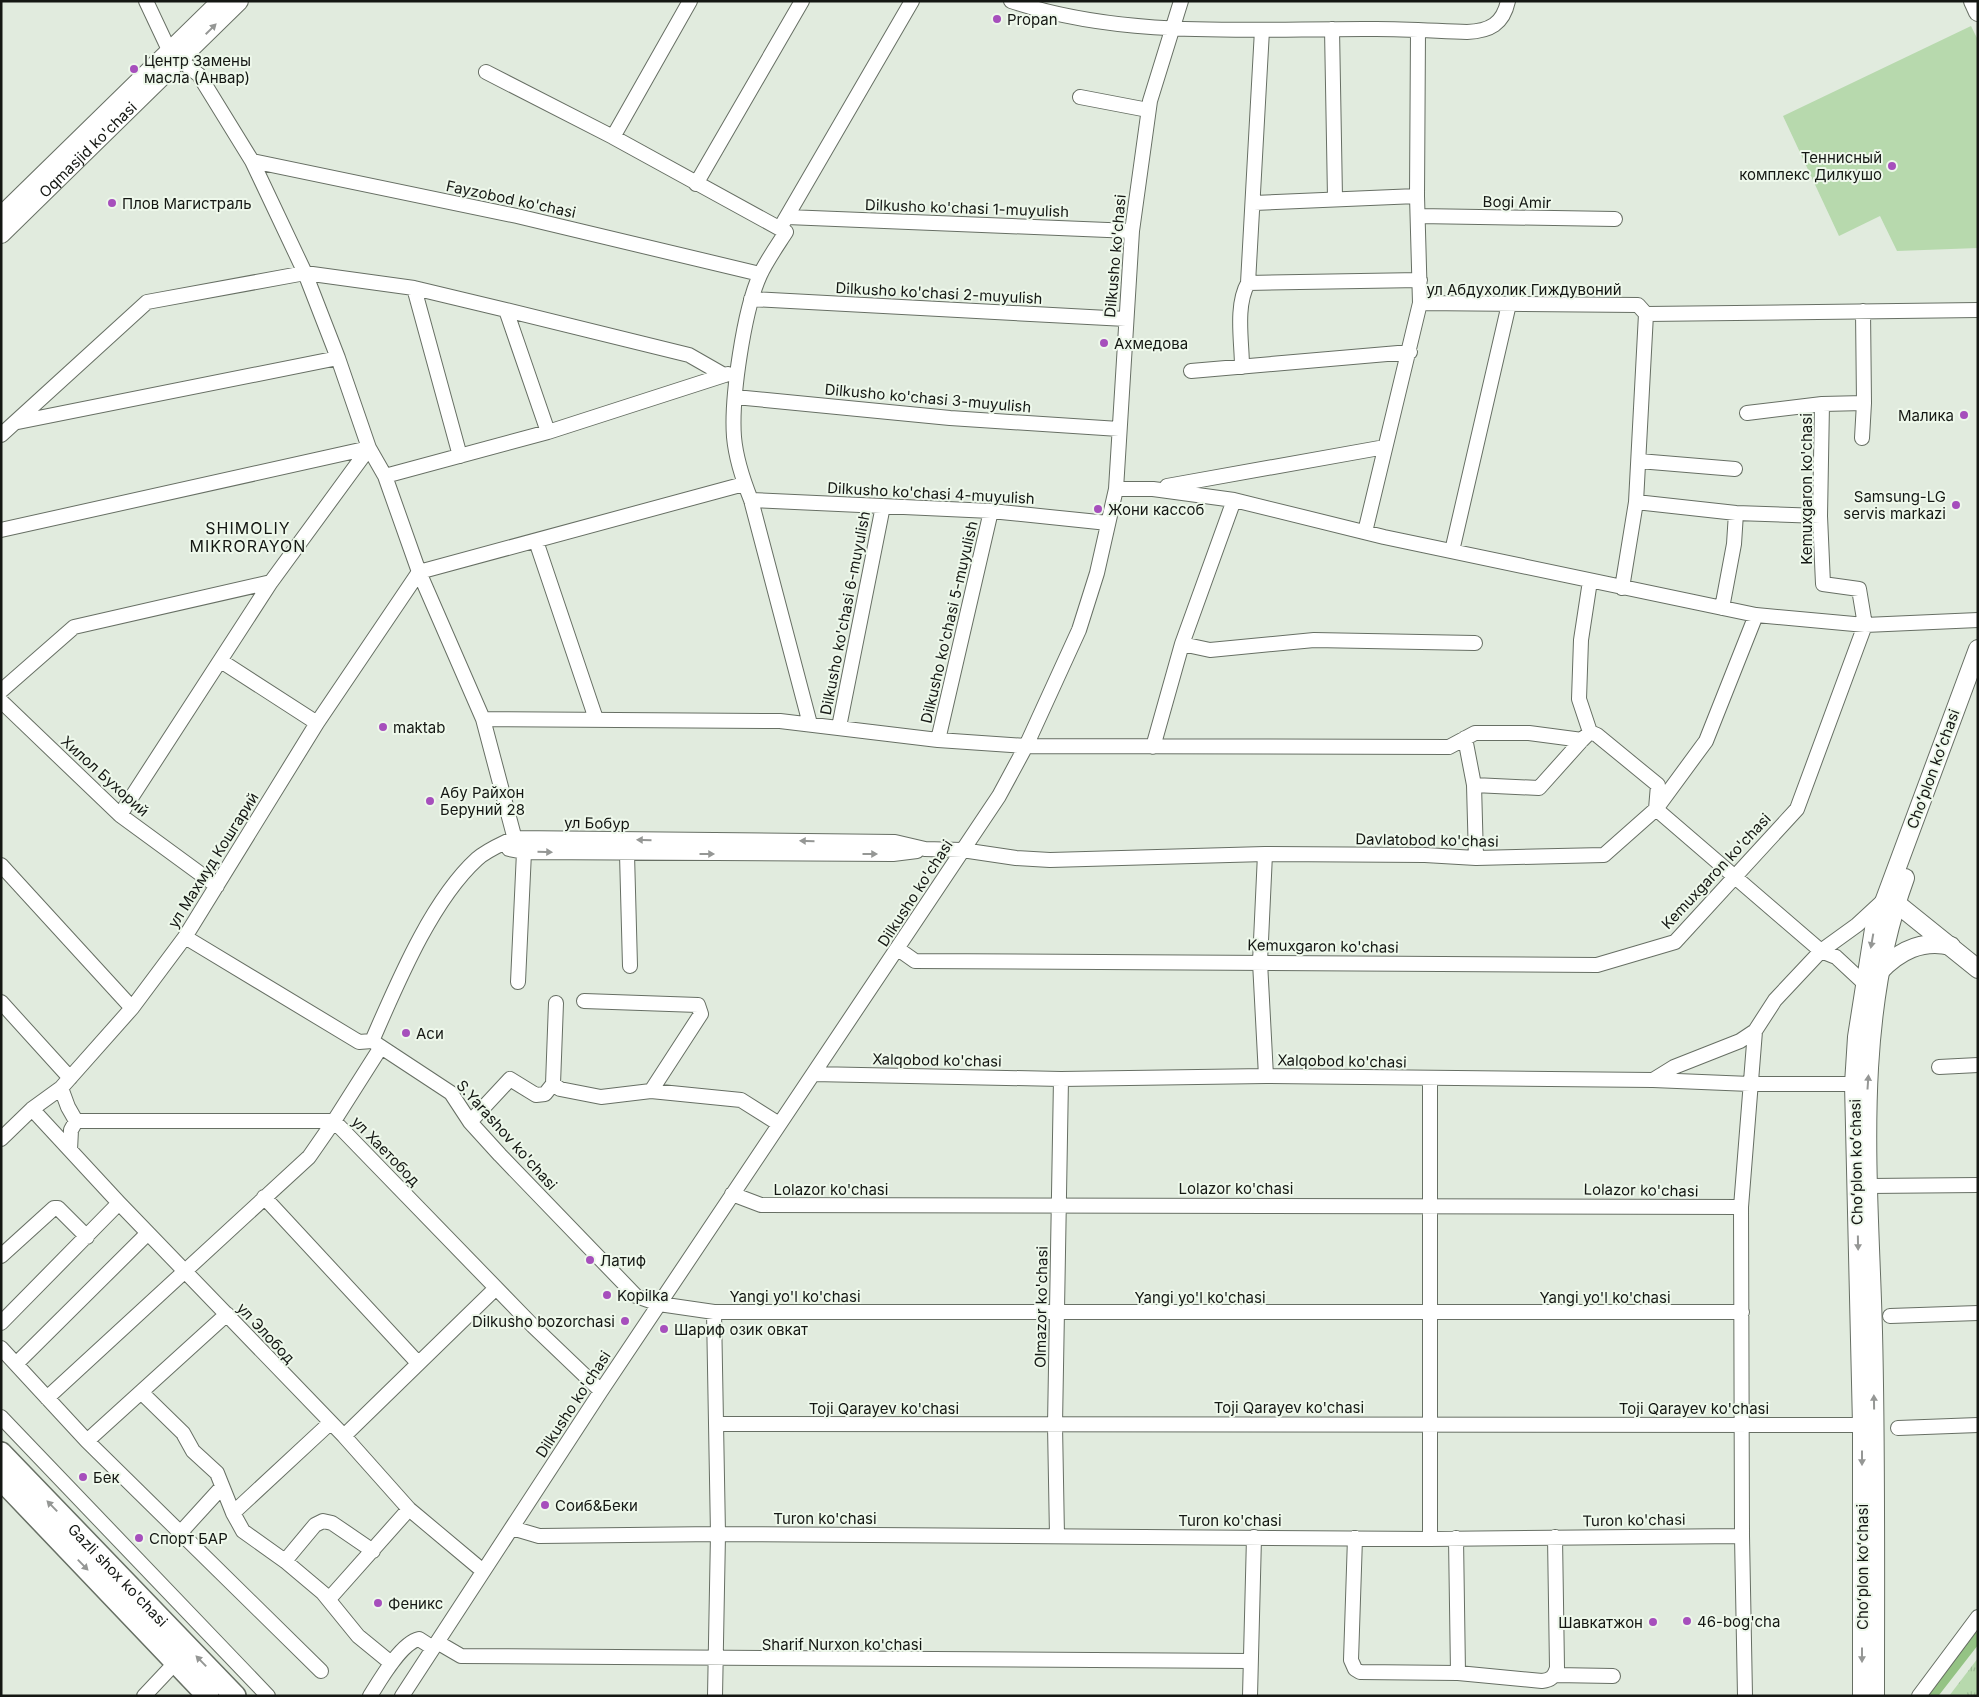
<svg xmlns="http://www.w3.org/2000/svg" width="1979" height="1697" font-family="Inter,sans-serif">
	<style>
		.grass { fill: #b7d9ad }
		.park { fill: url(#park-tufts) }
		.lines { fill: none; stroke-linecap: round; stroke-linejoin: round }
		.canal { stroke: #94c384; stroke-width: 10 }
		.minor-casing { stroke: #676f64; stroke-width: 16 }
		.major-casing { stroke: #676f64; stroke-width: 20 }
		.highway-casing { stroke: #676f64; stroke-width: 24 }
		.minor { stroke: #fff; stroke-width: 14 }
		.major { stroke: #fff; stroke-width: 18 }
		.highway { stroke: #fff; stroke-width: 21 }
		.oneway { fill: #959795 }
		.poi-dot { fill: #a64fbc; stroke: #eef8eb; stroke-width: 2 }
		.labels { text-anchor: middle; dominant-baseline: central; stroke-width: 4; stroke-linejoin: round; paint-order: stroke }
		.poi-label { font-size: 15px; fill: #141713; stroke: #eef8eb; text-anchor: start }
		.street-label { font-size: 15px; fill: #141713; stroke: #eef8eb }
		.neighbourhood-label { font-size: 16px; letter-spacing: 1px; fill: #141713; stroke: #eef8eb }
	</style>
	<defs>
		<pattern id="park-tufts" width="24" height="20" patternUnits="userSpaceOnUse" patternTransform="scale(1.25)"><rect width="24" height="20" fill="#b7d9ad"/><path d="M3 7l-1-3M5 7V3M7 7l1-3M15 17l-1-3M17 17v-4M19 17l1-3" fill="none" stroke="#9cba94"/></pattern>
	</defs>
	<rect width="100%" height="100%" fill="#e1ebde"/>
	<path class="grass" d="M1971,26L1978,40V248L1897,251L1880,216L1839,236L1783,116Z"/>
	<path class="park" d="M1978,1658V1696H1949Z"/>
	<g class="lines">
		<path class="canal" d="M1932,1696L1978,1637"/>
		<g class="minor-casing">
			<path id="minor" d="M146,1L170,52L199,75L252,161L305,273L338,358L369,448L385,476L419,572L483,719L518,851
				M1011,1C1127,40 1255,28 1376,29C1406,29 1437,31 1467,32C1490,31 1503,24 1508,1
				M1332,29L1335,198
				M1418,31L1417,196L1420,303
				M486,72L613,137L786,232C777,246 767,260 760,275C744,310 731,398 734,437C736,459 743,480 751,500L810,724
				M1080,97L1148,110
				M613,137L690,1
				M252,161L517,216L760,274
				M696,184L802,1
				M1254,203L1417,196
				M1418,216L1615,219
				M787,217L1132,231
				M783,223L912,1
				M1248,283L1420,280
				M414,288L460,456
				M751,299L1126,319
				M506,310L548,432
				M1242,367C1242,342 1235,306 1248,283L1262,30
				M1191,371L1410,352
				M735,397L950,418L1119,429
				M1747,413L1822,404
				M18,422L338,358
				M1,435L147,302L305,273L414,288L506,310L689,355L724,375
				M1862,438L1864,403
				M1639,461L1735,469
				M385,476L548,432L728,374
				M1167,486L1385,447
				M1116,489H1153L1234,500L1384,537L1756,615L1865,625L1978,620
				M751,500L991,511L1108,523
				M1636,502L1736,513L1820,516
				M1,530L369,448
				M1365,532L1420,303L1638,305L1646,314L1978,310
				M536,541L596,719
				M1452,551L1509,304
				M419,572L744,484
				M1590,581L1581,640L1579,699L1590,732L1597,735L1658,785L1656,809L1821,951L1836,957L1865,984
				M1622,588L1636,502L1646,314
				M1722,608L1734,544L1736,513
				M1182,644L1210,650L1314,640L1475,643
				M221,661L317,723
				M1,691L74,627L271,582
				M1,701L120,815L217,886
				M483,719L780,721L938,740L1026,746L1449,747L1475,733H1529L1582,740L1590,732
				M839,727L883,506
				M1465,738L1474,785L1476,858
				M938,740L991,511
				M1153,747L1182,644L1234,500
				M1474,785L1539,788L1582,740
				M120,815L271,582L369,448
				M509,849L524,852L893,854L917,851
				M627,854L630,966
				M1265,854L1260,962L1266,1076
				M1,865L132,1008
				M185,937L359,1042L372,1041L451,1093L470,1122L500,1155L636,1296L659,1304L714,1312H1742
				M898,949L915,961L1597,965L1675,942L1797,809L1865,625L1859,589L1823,584L1820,516L1822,404L1864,403L1863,311
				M518,982L524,852
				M584,1001L698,1005L701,1014L651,1091
				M1,1002L70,1078
				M556,1003L553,1084L560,1089L601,1097L651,1091L741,1100L779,1124
				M372,1041C397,984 431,901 477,859C487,850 502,844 514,838L895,842L925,849L962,850L1016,858L1050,860L1265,854L1425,855L1476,858L1604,855L1656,809L1706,741L1756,615
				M1939,1067L1978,1065
				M813,1074L1061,1079L1266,1076L1653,1080L1674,1067L1740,1041L1755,1031L1775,1000L1821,951L1857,925L1883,901
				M1430,1079V1539
				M1653,1080L1750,1084H1854
				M61,1088L68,1107L76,1121H334L533,1326L601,1391
				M32,1109L119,1203L344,1436L409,1509L483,1571
				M470,1122L510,1079L536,1095L545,1094L553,1084
				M1,1139L32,1109L61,1088L132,1008L185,937L317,723L419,572
				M70,1150L71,1130L76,1121
				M1869,1186L1978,1185
				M732,1194L761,1205L1741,1207
				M264,1197L418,1363
				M1,1256L54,1208H58L87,1237
				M714,1312L718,1534L715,1696
				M1890,1316L1978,1313
				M1,1323L119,1203
				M1,1348L87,1441L321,1671
				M16,1364L148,1233
				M141,1392L183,1433L193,1451L217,1473L233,1513L243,1531L285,1561L323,1593L358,1636L391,1663
				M47,1398L309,1157L334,1121L381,1047
				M1,1417L268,1696
				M717,1424L1862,1425
				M1898,1428L1978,1425
				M344,1436L496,1288
				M87,1441L227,1314
				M233,1513L330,1423
				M512,1528L539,1536L718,1534L1430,1539L1742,1536
				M181,1532L222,1487
				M1057,1536L1055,1425L1061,1079
				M1355,1538L1351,1660L1355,1669L1360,1672L1458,1673L1542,1681C1551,1680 1554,1677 1557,1668L1555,1537
				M1456,1538L1458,1673
				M285,1561L315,1525L323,1521L332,1523L373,1551
				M329,1599L409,1509
				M437,1642L461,1656L1250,1661
				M1555,1675L1613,1676
				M144,1696L176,1662
				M370,1696C380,1680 401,1643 419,1639L433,1648
				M402,1696L601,1391L999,796L1026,746L1079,630L1097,573L1116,489L1132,231L1150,101L1181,1
				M1250,1696L1254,1537
				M1745,1696L1742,1536L1741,1207L1755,1031
				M1919,1696L1978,1617"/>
		</g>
		<g class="major-casing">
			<g id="major">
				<path d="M1973,1L1978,12"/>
				<path d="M1,216L221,1"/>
				<path id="s1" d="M1,234L239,1"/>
				<path d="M1886,902L1896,903L1978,969"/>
				<path d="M1879,972C1899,951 1922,939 1951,946"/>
				<path d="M1862,1696V1425L1854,1084L1857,1037L1874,929L1978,649"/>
				<path d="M1875,1696C1875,1575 1876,1453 1873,1332C1869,1181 1852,1023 1905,878"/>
			</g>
		</g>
		<g class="highway-casing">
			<g id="highway">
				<path id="s2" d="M1,1453L235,1696"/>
				<path d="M1,1479L208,1696"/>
			</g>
		</g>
		<use href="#minor" class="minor"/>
		<use href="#major" class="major"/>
		<use href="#highway" class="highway"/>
	</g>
	<defs><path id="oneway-solid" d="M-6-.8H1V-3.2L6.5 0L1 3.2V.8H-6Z" transform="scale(1.25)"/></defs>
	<g class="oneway">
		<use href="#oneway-solid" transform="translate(211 29) rotate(-45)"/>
		<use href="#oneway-solid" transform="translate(644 840) rotate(-179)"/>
		<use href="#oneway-solid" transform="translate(807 841) rotate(-179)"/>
		<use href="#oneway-solid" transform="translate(545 852) rotate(1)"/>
		<use href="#oneway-solid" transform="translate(707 854)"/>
		<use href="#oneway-solid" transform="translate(870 854)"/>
		<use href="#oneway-solid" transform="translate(1872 941) rotate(100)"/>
		<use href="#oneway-solid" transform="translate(1868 1082) rotate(-86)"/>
		<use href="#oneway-solid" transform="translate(1858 1243) rotate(89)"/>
		<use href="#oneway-solid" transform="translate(1874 1402) rotate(-91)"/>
		<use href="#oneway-solid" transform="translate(1862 1458) rotate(90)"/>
		<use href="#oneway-solid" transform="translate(52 1506) rotate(-134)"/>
		<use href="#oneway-solid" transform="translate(83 1565) rotate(46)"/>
		<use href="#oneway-solid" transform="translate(1862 1655) rotate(90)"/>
		<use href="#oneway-solid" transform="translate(201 1661) rotate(-134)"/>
	</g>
	<g class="poi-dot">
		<circle cx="997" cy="19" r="5"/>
		<circle cx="134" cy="69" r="5"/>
		<circle cx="1892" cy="166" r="5"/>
		<circle cx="112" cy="203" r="5"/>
		<circle cx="1104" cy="343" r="5"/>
		<circle cx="1964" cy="415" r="5"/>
		<circle cx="1956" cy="505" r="5"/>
		<circle cx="1098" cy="509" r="5"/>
		<circle cx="383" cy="727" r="5"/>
		<circle cx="430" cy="801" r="5"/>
		<circle cx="406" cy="1033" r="5"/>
		<circle cx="590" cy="1260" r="5"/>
		<circle cx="607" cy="1295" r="5"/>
		<circle cx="625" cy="1321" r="5"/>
		<circle cx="664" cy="1329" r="5"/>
		<circle cx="83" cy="1477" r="5"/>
		<circle cx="545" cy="1505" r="5"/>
		<circle cx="139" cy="1538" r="5"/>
		<circle cx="378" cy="1603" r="5"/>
		<circle cx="1687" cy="1621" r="5"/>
		<circle cx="1653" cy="1622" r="5"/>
	</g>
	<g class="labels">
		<g class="poi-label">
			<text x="1007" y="19">Propan</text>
			<text x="144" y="60">Центр Замены<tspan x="144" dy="17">масла (Анвар)</tspan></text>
			<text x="1882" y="157" text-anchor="end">Теннисный<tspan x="1882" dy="17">комплекс Дилкушо</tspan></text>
			<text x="122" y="203">Плов Магистраль</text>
			<text x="1114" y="343">Ахмедова</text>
			<text x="1954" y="415" text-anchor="end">Малика</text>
			<text x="1946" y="496" text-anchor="end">Samsung-LG<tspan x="1946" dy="17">servis markazi</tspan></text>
			<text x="1108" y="509">Жони кассоб</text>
			<text x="393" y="727">maktab</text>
			<text x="440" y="792">Абу Райхон<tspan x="440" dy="17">Беруний 28</tspan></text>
			<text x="416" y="1033">Аси</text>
			<text x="600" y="1260">Латиф</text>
			<text x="617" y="1295">Kopilka</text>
			<text x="615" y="1321" text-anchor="end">Dilkusho bozorchasi</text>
			<text x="674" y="1329">Шариф озик овкат</text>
			<text x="93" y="1477">Бек</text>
			<text x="555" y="1505">Соиб&amp;Беки</text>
			<text x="149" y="1538">Спорт БАР</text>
			<text x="388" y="1603">Феникс</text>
			<text x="1697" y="1621">46-bog'cha</text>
			<text x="1643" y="1622" text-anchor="end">Шавкатжон</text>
		</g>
		<g class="street-label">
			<text stroke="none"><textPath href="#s1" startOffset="121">Oqmasjid ko'chasi</textPath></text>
			<text transform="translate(511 199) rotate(12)">Fayzobod ko'chasi</text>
			<text transform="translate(1517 202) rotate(1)">Bogi Amir</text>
			<text transform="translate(967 208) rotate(2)">Dilkusho ko'chasi 1-muyulish</text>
			<text transform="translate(1115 256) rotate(-85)">Dilkusho ko'chasi</text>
			<text x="1524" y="289">ул Абдухолик Гиждувоний</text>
			<text transform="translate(939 293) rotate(3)">Dilkusho ko'chasi 2-muyulish</text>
			<text transform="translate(928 398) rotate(5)">Dilkusho ko'chasi 3-muyulish</text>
			<text transform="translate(1806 489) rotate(-90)">Kemuxgaron ko'chasi</text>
			<text transform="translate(931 493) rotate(3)">Dilkusho ko'chasi 4-muyulish</text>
			<text transform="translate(845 613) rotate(-79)">Dilkusho ko'chasi 6-muyulish</text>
			<text transform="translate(949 622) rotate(-77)">Dilkusho ko'chasi 5-muyulish</text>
			<text transform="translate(1933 769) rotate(-70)">Choʻplon koʻchasi</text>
			<text transform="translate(105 776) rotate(42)">Хилол Бухорий</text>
			<text transform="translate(597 823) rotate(1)">ул Бобур</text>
			<text transform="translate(1427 840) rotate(1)">Davlatobod ko'chasi</text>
			<text transform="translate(213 860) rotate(-58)">ул Махмуд Кошгарий</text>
			<text transform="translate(1716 871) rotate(-47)">Kemuxgaron ko'chasi</text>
			<text transform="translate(915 893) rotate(-57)">Dilkusho ko'chasi</text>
			<text transform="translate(1323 946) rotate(1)">Kemuxgaron ko'chasi</text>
			<text transform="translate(937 1060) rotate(1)">Xalqobod ko'chasi</text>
			<text transform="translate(1342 1061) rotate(1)">Xalqobod ko'chasi</text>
			<text transform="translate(507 1135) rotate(48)">S.Yarashov ko'chasi</text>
			<text transform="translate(386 1151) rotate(46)">ул Хаетобод</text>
			<text transform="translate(1856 1162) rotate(-91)">Choʻplon koʻchasi</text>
			<text x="1236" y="1188">Lolazor ko'chasi</text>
			<text x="831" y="1189">Lolazor ko'chasi</text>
			<text transform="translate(1641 1190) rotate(1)">Lolazor ko'chasi</text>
			<text x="795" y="1296">Yangi yo'l ko'chasi</text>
			<text x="1200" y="1297">Yangi yo'l ko'chasi</text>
			<text x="1605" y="1297">Yangi yo'l ko'chasi</text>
			<text transform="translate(1041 1307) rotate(-89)">Olmazor ko'chasi</text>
			<text transform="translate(266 1333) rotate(47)">ул Элобод</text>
			<text transform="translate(573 1404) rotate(-57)">Dilkusho ko'chasi</text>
			<text x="1289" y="1407">Toji Qarayev ko'chasi</text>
			<text x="884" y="1408">Toji Qarayev ko'chasi</text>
			<text x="1694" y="1408">Toji Qarayev ko'chasi</text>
			<text x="825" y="1518">Turon ko'chasi</text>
			<text x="1230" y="1520">Turon ko'chasi</text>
			<text transform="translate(1634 1520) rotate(-1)">Turon ko'chasi</text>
			<text transform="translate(1862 1567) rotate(-90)">Choʻplon koʻchasi</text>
			<text stroke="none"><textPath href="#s2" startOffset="169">Gazli shox ko'chasi</textPath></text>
			<text x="842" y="1644">Sharif Nurxon ko'chasi</text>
		</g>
		<g class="neighbourhood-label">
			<text x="248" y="528">SHIMOLIY<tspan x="248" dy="18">MIKRORAYON</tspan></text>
		</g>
	</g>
	<rect width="1979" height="1697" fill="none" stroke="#141713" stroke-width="5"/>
</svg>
